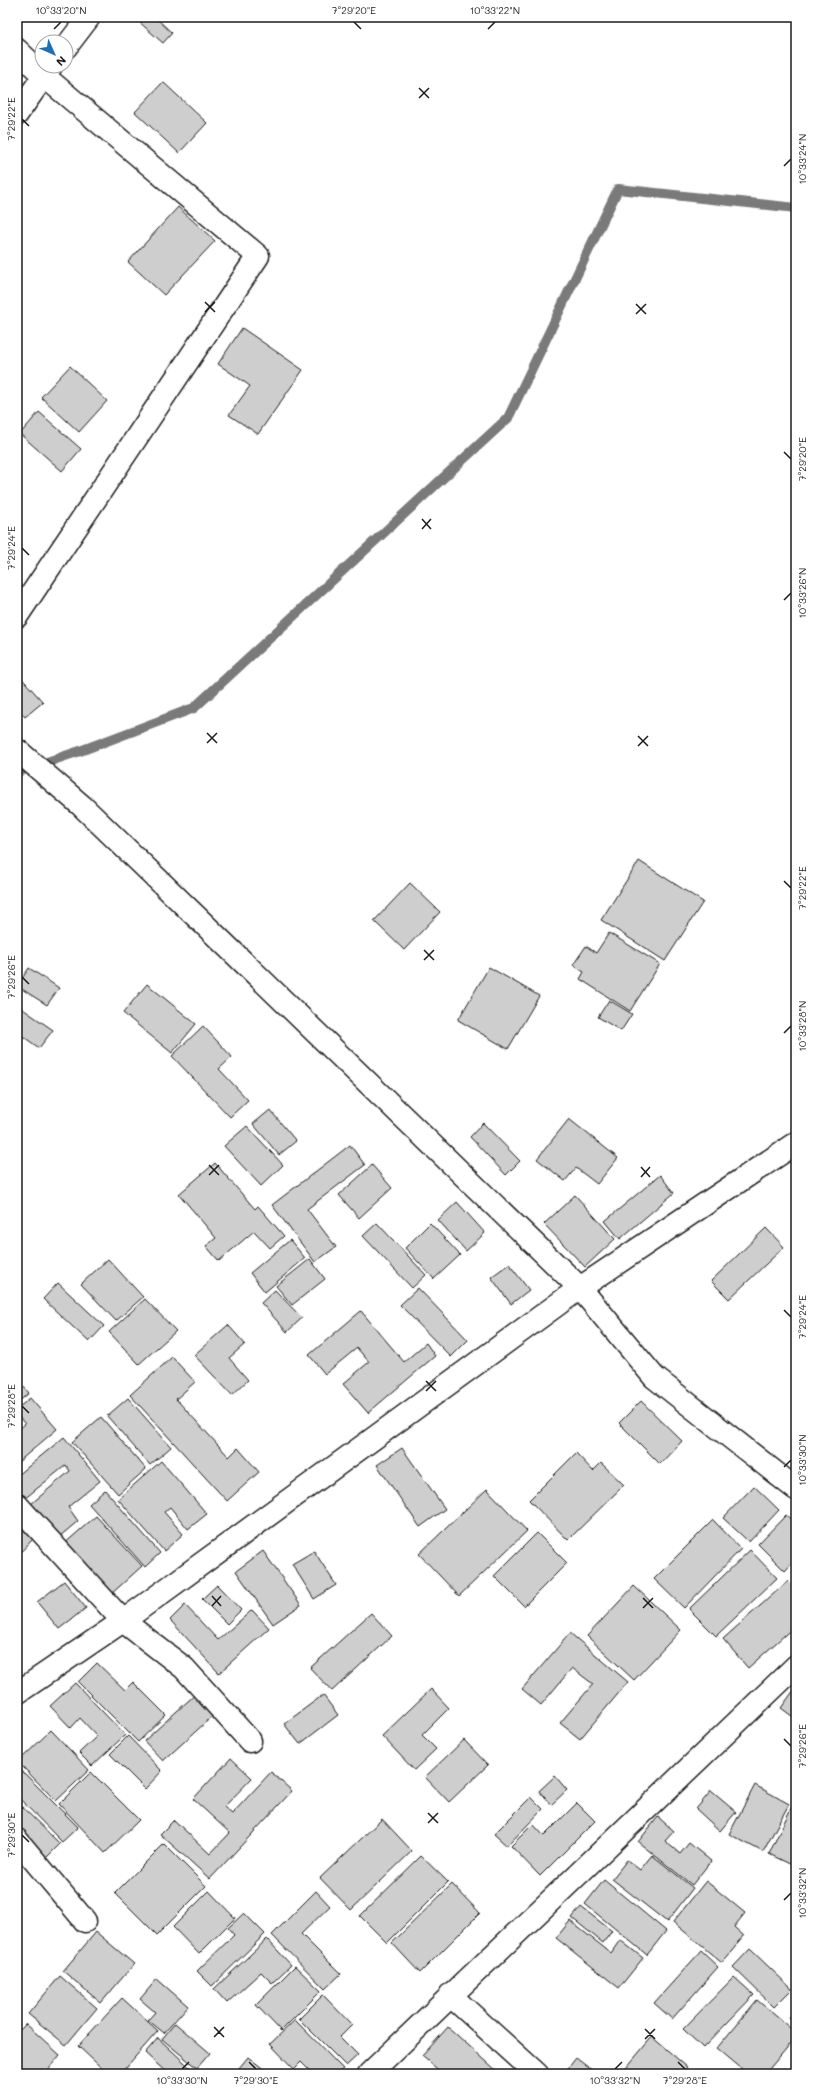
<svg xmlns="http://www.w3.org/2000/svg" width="813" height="2091" font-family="Mali,sans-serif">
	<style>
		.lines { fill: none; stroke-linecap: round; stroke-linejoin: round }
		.stream { stroke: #7a7a7a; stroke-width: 10 }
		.building { fill: #cecece; stroke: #1c1c1c }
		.street-casing { stroke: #1c1c1c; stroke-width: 25 }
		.street { stroke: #fff; stroke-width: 22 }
		.ticks { fill: none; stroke: #1c1c1c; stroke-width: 1.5 }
		.neatline { fill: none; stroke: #1c1c1c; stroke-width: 1.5 }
		.ticks-label { font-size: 10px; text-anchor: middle; fill: #1c1c1c }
	</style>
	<rect width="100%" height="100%" fill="#fff"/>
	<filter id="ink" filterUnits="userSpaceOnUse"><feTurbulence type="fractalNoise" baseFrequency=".025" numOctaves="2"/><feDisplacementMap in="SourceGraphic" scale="8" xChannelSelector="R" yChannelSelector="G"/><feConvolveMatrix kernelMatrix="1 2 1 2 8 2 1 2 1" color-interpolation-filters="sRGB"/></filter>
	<g filter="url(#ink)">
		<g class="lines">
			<path class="stream" d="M17,772L80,751L194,708L508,418L618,189L796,208"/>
		</g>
		<path class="building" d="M141,17H155L172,33L163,43L138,21Z
			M163,82L207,123L179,153L135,112Z
			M178,207L215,241L164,295L128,262Z
			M242,328L303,370L258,434L229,415L250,386L218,364Z
			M70,366L107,401L79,432L41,397Z
			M39,412L81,449L62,471L20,434Z
			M17,673L43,702L25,717L17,708Z
			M639,861L703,902L665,961L601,920Z
			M410,883L440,912L404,950L374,921Z
			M609,933L660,964L630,1011L580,979L584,972L573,965L586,946L596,953Z
			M489,967L539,996L508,1049L458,1020Z
			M29,968L59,988L47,1005L17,986Z
			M147,984L196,1024L172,1053L123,1013Z
			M609,1000L632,1014L621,1031L598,1017Z
			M17,1005L53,1030L39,1048L17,1032Z
			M203,1026L232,1057L219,1069L248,1100L230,1117L172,1056Z
			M270,1110L296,1141L279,1155L253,1124Z
			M569,1119L618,1158L597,1184L576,1168L565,1181L537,1159Z
			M483,1123L520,1161L506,1175L470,1137Z
			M247,1126L283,1165L261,1186L224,1146Z
			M350,1145L365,1165L307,1209L336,1247L315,1262L272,1205Z
			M215,1163L255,1209L258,1206L284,1236L270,1248L254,1231L219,1261L206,1246L216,1238L179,1194Z
			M372,1165L392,1188L359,1218L339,1195Z
			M660,1175L674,1193L620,1239L605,1221Z
			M575,1195L615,1239L585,1267L544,1224Z
			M457,1202L485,1233L466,1251L438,1220Z
			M377,1223L426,1275L412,1288L363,1236Z
			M430,1223L460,1255L434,1279L405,1248Z
			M766,1228L784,1247L729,1299L711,1281Z
			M290,1240L305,1258L265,1292L250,1273Z
			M108,1259L143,1297L116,1321L81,1284Z
			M310,1259L325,1279L292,1305L276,1286Z
			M509,1264L529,1290L511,1304L491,1277Z
			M58,1283L104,1326L89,1342L43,1299Z
			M418,1288L468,1340L451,1357L400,1305Z
			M275,1290L302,1318L287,1332L261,1303Z
			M145,1299L176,1331L139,1364L109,1332Z
			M361,1311L404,1362L426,1343L435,1356L368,1413L343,1384L369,1362L357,1348L325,1374L309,1355Z
			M228,1325L245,1344L229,1358L248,1380L232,1395L194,1355Z
			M172,1357L195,1382L176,1399L229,1457L238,1448L259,1472L227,1501L130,1395Z
			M17,1379L29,1393L17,1403Z
			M30,1398L57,1429L17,1463V1431L25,1424L17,1415V1409Z
			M128,1398L171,1447L150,1465L107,1416Z
			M641,1401L682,1441L660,1464L619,1423Z
			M101,1417L146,1469L118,1494L72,1442Z
			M64,1437L100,1481L68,1507L78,1521L59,1537L31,1504L70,1471L66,1465L23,1500L17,1493V1476Z
			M402,1448L445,1509L420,1527L377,1465Z
			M576,1453L593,1471L601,1463L624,1485L568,1540L529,1500Z
			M161,1461L207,1514L188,1529L170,1507L164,1512L183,1534L164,1551L118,1499Z
			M754,1486L779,1510L749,1542L723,1518Z
			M487,1489L527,1531L459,1596L419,1554Z
			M105,1490L160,1553L145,1567L89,1504Z
			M786,1515L796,1524V1559L785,1571L758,1544Z
			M96,1516L142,1566L109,1596L63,1545Z
			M713,1520L741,1549L684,1608L654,1579Z
			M17,1524L33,1539L17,1556Z
			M537,1533L567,1563L524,1606L494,1576Z
			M750,1550L777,1578L716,1636L689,1609Z
			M263,1551L301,1605L273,1624L236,1571Z
			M314,1551L336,1585L314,1599L292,1564Z
			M64,1581L86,1608L59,1629L37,1602Z
			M788,1581L796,1589V1625L748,1668L723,1639Z
			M217,1585L241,1610L227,1624L202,1599Z
			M634,1586L681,1630L634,1680L587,1636Z
			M185,1605L218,1640L252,1610L269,1628L219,1673L170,1620Z
			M371,1613L392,1636L332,1691L310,1668Z
			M570,1633L628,1682L580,1739L560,1723L593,1684L572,1668L541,1705L522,1689Z
			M97,1663L125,1690L133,1682L166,1715L138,1742L78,1682Z
			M75,1683L125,1735L92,1766L79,1753L97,1736L80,1718L71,1728L50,1706Z
			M431,1689L449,1708L422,1735L436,1749L414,1770L382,1736Z
			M794,1690L796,1691V1719L781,1708Z
			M198,1692L216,1713L163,1761L144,1741Z
			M323,1695L338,1715L300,1744L284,1724Z
			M51,1730L89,1770L56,1801L18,1762Z
			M128,1736L162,1771L145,1789L110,1754Z
			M464,1740L488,1765L449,1802L425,1777Z
			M231,1758L252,1778L224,1807L232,1814L271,1772L292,1791L210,1879L160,1834L174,1820L210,1854L230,1833L193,1799Z
			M17,1766L78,1827L62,1842L17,1796Z
			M91,1772L139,1820L105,1853L59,1804Z
			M555,1776L567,1790L551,1805L539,1791Z
			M755,1785L789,1804L763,1852L729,1834Z
			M711,1791L736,1812L720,1831L696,1809Z
			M531,1797L543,1809L507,1846L494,1834Z
			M17,1802L60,1844L46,1858L17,1829Z
			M577,1803L595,1821L540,1876L511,1846L533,1824L544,1836Z
			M793,1804L796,1805V1867L769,1854Z
			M658,1817L674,1831L665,1841L680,1854L689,1843L711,1861L692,1885L638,1842Z
			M382,1819L412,1851L351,1910L320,1878Z
			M164,1844L206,1886L157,1935L115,1893Z
			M652,1855L693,1888L667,1922L612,1879L627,1860L640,1870Z
			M421,1856L448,1882L387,1943L360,1916Z
			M604,1880L666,1931L647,1955L585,1904Z
			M706,1881L745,1913L734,1927L744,1936L722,1963L673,1922Z
			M452,1884L480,1913L420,1973L392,1943Z
			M209,1891L235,1918L199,1954L173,1927Z
			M316,1891L330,1906L301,1934L341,1974L325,1989L272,1935Z
			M581,1907L612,1931L603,1943L572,1918Z
			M244,1913L265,1934L212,1986L197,1971L234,1935L228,1928Z
			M570,1921L611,1953L620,1940L643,1958L619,1988L556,1938Z
			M96,1932L134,1964L101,2003L63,1971Z
			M267,1939L291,1965L272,1983L261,1972L227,2003L214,1989Z
			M750,1949L792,1989L774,2007L733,1967Z
			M701,1951L718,1967L672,2019L654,2003Z
			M295,1966L321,1991L281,2031L256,2005Z
			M60,1976L97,2008L66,2045L28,2014Z
			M734,1977L754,1995L703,2048L683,2029Z
			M157,1979L188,2006L164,2033L148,2020L155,2012L140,1999Z
			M323,1995L352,2025L340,2037L358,2055L346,2066L299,2019Z
			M122,1998L158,2031L120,2074H108L78,2046Z
			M757,2000L796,2033V2037L765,2074H748L717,2048Z
			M796,2007V2022L789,2018Z
			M295,2020L343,2069L337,2074H313L301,2062L294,2069L270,2044Z
			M175,2023L210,2053L197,2068L162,2039Z
			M26,2024L60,2055L44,2074H17V2033Z
			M448,2027L496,2070L492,2074H443L422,2056Z
			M652,2037L687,2067L681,2074H621Z
			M158,2038L197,2074H168L145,2053Z
			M248,2057L270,2074H234Z
			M576,2058L597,2074H568L565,2072Z"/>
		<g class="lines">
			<g class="street-casing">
				<path id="street" d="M66,47L89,17
					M17,50L44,76L258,256L17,616
					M17,114L51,66
					M17,750L82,806L580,1288L654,1377L796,1489
					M17,1505L123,1621L184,1668L250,1741
					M17,1693L123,1621L580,1288L796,1143
					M17,1840L85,1921
					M450,1995L537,2074
					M369,2074L796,1666"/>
			</g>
			<use href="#street" class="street"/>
		</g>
	</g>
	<path class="ticks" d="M354,22L361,29M54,29L61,22M488,29L495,22M419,88L429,98M419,98L429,88M22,119L29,126M784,166L791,159M205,302L215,312M636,304L646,314M205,312L215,302M636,314L646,304M784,452L791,459M422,519L431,529M422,529L431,519M22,548L29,555M784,600L791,593M207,733L217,743M638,736L648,746M207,743L217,733M638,746L648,736M784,881L791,888M424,950L434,960M424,960L434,950M22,977L29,984M784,1033L791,1026M209,1165L219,1175M641,1167L650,1177M209,1175L219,1165M641,1177L650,1167M784,1310L791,1317M426,1381L436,1391M426,1391L436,1381M22,1406L29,1413M784,1467L791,1460M212,1596L221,1606M643,1598L653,1608M212,1606L221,1596M643,1608L653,1598M784,1739L791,1746M428,1813L438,1823M428,1823L438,1813M22,1835L29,1842M784,1900L791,1893M214,2027L224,2037M645,2029L655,2039M214,2037L224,2027M645,2039L655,2029M249,2062L256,2069M678,2062L685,2069M182,2069L189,2062M615,2069L622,2062"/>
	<rect width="813" height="2091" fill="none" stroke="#fff" stroke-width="44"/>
	<g transform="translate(54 54) rotate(135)"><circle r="19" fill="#ffffff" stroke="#a4a4a4"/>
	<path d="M0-3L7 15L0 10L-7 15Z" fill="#1f6fb2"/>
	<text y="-6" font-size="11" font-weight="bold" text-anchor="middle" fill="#1c1c1c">N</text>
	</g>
	<rect x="22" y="22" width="769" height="2047" class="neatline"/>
	<g class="ticks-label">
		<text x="61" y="14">10°33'20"N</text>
		<text x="354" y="14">7°29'20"E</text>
		<text x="495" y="14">10°33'22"N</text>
		<text transform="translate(11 119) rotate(-90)" y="4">7°29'22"E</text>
		<text transform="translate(802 159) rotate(-90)" y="4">10°33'24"N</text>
		<text transform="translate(802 459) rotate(-90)" y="4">7°29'20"E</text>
		<text transform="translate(11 548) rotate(-90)" y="4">7°29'24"E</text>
		<text transform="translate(802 593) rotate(-90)" y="4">10°33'26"N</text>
		<text transform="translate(802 888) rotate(-90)" y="4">7°29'22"E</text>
		<text transform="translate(11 977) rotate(-90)" y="4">7°29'26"E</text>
		<text transform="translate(802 1026) rotate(-90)" y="4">10°33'28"N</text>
		<text transform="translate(802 1317) rotate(-90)" y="4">7°29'24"E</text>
		<text transform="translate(11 1406) rotate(-90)" y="4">7°29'28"E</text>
		<text transform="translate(802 1460) rotate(-90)" y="4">10°33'30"N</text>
		<text transform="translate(802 1746) rotate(-90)" y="4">7°29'26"E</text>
		<text transform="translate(11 1835) rotate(-90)" y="4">7°29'30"E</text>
		<text transform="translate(802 1893) rotate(-90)" y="4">10°33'32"N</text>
		<text x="182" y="2084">10°33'30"N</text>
		<text x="256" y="2084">7°29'30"E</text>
		<text x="615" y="2084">10°33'32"N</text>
		<text x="685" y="2084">7°29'28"E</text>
	</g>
</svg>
